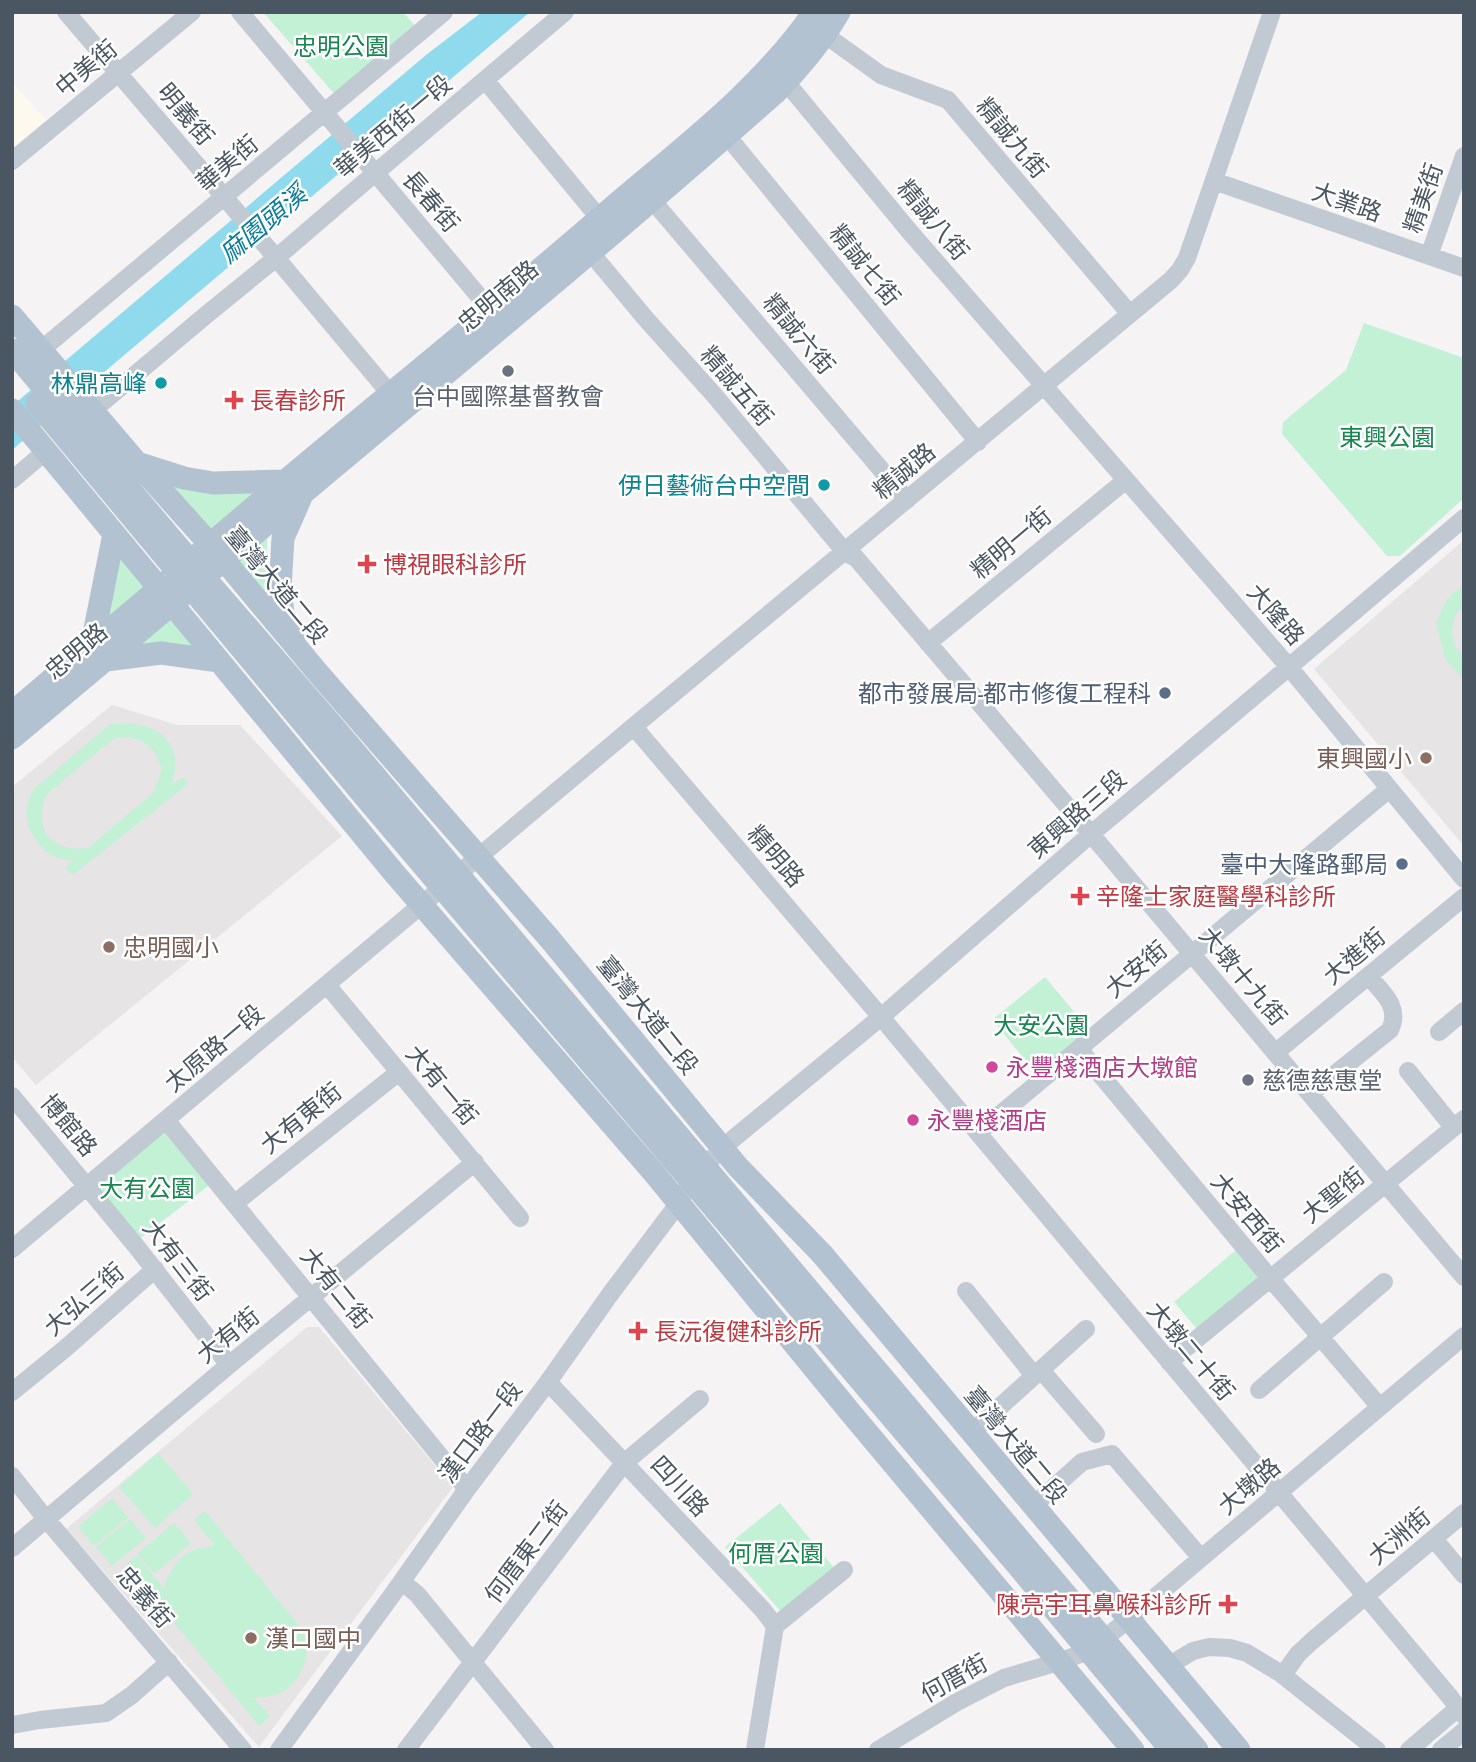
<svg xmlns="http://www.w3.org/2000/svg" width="1476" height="1762" font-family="Jost,'Noto Sans TC',sans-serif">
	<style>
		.commercial { fill: #fdf9ef }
		.education { fill: #e6e4e5 }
		.green { fill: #c3f1d5; fill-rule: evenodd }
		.water { fill: #90daee }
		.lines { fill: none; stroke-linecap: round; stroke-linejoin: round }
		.minor { stroke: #c1cad2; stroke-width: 18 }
		.major { stroke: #b3c2d1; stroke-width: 23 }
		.worship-dot { fill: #6b7280; stroke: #fff; stroke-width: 2.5 }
		.culture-dot { fill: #0f9aa8; stroke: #fff; stroke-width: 2.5 }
		.health-dot { fill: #e0444e; stroke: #fff; stroke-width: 2.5 }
		.service-dot { fill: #5c6f8a; stroke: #fff; stroke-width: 2.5 }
		.education-dot { fill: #8d6e63; stroke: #fff; stroke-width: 2.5 }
		.hotel-dot { fill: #d1479c; stroke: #fff; stroke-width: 2.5 }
		.labels { text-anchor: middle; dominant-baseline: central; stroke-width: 5; stroke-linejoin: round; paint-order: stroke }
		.park-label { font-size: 24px; fill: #17864f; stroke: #fff }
		.street-label { font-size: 24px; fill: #4a5661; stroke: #fff }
		.culture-label { font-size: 24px; fill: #0d838f; stroke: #fff; text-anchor: end }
		.worship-label { font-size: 24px; fill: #5b616d; stroke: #fff }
		.health-label { font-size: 24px; fill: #be3a42; stroke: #fff; text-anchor: start }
		.service-label { font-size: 24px; fill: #4e5e75; stroke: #fff; text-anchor: end }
		.education-label { font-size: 24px; fill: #785e54; stroke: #fff; text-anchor: start }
		.hotel-label { font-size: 24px; fill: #b23c85; stroke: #fff; text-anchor: start }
		.water-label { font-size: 26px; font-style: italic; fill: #0c7c9b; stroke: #fff }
	</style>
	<rect width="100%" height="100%" fill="#f5f3f3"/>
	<path class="commercial" d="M12,82L46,120L12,149Z"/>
	<path class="education" d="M1464,540V846L1314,669Z
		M112,705L177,725H240L342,836L36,1085L12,1057V787Z
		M307,1327H319L453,1487L259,1747L66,1529Z"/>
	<path class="green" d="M263,12H403L417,28L337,97Z
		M1364,323L1464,358V498L1400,556H1387L1282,434L1283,422L1346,370Z
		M148,470L273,484L209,538Z
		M267,528V606L229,561Z
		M116,541L150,588L99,634Z
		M1464,586V604L1455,616L1452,631L1455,646L1464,658V680L1445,659L1436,623L1447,599L1454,592Z
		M173,610L220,670L116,658Z
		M132,723C139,725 148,726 155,730C178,744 178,762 172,785L183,777L188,784L73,875L65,868L74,861C65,859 55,858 47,852C41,848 37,841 33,835C23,818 25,804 35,788L110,724ZM126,737C147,740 156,750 162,770L153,793L88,848C51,853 33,830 46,795L113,739Z
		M1045,977L1091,1032L1038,1075L992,1020Z
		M167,1127L212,1183L138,1240L92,1188Z
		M1236,1250L1260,1277L1197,1329L1174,1302Z
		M158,1453L193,1494L155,1528L119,1487Z
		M112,1498L128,1518L94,1546L78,1527Z
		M780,1503L837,1571L781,1612L725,1547Z
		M205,1511L296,1622C299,1627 303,1632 305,1637C311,1655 301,1678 287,1689C277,1696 266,1697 254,1698L270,1716L259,1726L126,1564L137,1556L164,1589C169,1571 178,1555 197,1549C202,1547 209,1547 215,1546L194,1520Z
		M130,1519L146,1538L112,1566L96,1547Z
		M174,1523L191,1543L154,1574L137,1554Z"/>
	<path class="water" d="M482,12H530L12,450V406L426,55Z"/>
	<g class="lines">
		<path class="minor" d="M66,12L267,247L397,402
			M240,12L499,320
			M824,34L881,75L948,100L1130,314
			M485,80L600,219
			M786,82L910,232L1289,667L1464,879
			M719,126L978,442
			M12,161L192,12
			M1214,181L1464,268
			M652,200L907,500
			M591,253L646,319L715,396L845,552L856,558L1091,834L1464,1277
			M1429,256L1464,156
			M41,350L444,12
			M88,405L104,401L206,315L276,258L347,197L565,12
			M12,480L46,451
			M928,643L1126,480
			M634,727L881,1017L1450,1697L1464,1716
			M327,985L520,1218
			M1439,1032L1464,1011
			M1079,1049L1270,1278L1380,1407
			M1275,1053L1464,897
			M1408,1071L1453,1127
			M1310,1094L1390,1030C1401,1007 1383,993 1368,976
			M12,1096L136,1246L229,1365
			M166,1120L467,1489
			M978,1133L1389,789
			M235,1203L399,1072
			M12,1249L639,722L1171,280L1180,270L1187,258L1272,12
			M966,1291L1028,1368L1037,1374
			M1169,1362L1464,1119
			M1041,1370L1096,1434
			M548,1382L763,1610L775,1626L755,1750
			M1259,1390L1384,1282
			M12,1392L67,1347L155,1269
			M972,1432L1086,1329
			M12,1476L46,1519L243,1750
			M1033,1506L1082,1462L1112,1454L1201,1558
			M1434,1539L1464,1575
			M12,1548L229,1365L475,1162
			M402,1582L417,1594L545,1750
			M775,1626L844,1570
			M1168,1666L1193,1651L1209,1647L1230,1648L1247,1653L1280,1673L1377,1750
			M1283,1675L1298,1654L1312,1641L1464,1513
			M12,1725L40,1720L106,1713L132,1695L169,1662
			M279,1750L395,1591L467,1489L548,1382L611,1293L678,1204L691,1181L704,1166L733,1139L881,1017L1091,834L1289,667L1464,518
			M406,1750L624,1463L700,1399
			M878,1750L957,1702L1004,1678L1058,1662L1089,1651L1135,1614L1464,1336
			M1409,1750L1458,1708
			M1441,1750L1464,1731"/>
		<path class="major" d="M12,316L137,463L224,560L318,673L549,938L738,1167L822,1254L1239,1750
			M12,350L190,561L332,725L1197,1750
			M37,403L365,797L1019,1567L1171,1750
			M12,410L395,874L654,1173L850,1412L1133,1750
			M140,464L184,478L213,483L284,481
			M199,554C335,437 477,325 613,207C683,147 761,89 814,12
			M213,569C400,410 591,256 775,93C796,72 824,39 839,12
			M295,634L283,614L280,588L283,538L301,497
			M92,644L114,534
			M106,660L161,653L219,661
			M12,713L170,579
			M12,738L184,594"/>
	</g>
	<g class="worship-dot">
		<circle cx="508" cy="371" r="7"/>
		<circle cx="1248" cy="1080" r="7"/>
	</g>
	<g class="culture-dot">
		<circle cx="161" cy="383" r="7"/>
		<circle cx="824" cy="485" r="7"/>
	</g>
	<g class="health-dot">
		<path d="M230.5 389.5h7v7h7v7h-7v7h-7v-7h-7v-7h7z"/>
		<path d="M363.5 553.5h7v7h7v7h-7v7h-7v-7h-7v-7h7z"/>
		<path d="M1076.5 885.5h7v7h7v7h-7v7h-7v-7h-7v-7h7z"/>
		<path d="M634.5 1320.5h7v7h7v7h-7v7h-7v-7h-7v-7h7z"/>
		<path d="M1224.5 1593.5h7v7h7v7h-7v7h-7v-7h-7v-7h7z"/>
	</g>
	<g class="service-dot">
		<circle cx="1165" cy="693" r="7"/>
		<circle cx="1402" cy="864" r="7"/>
	</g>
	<g class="education-dot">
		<circle cx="1426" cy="758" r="7"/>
		<circle cx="109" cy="947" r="7"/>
		<circle cx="251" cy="1638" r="7"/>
	</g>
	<g class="hotel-dot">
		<circle cx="992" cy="1067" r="7"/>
		<circle cx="913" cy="1120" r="7"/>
	</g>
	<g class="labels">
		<g class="park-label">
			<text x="341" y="46">忠明公園</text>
			<text x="1387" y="437">東興公園</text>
			<text x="1041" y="1025">大安公園</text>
			<text x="147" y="1188">大有公園</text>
			<text x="776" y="1553">何厝公園</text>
		</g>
		<g class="street-label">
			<text transform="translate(86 68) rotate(-40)">中美街</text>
			<text transform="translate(186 114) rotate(50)">明義街</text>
			<text transform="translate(393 126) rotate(-40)">華美西街一段</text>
			<text transform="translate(1012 138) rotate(50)">精誠九街</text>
			<text transform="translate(227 163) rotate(-40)">華美街</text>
			<text transform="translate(1423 198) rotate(-71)">精美街</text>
			<text transform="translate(431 201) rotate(49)">長春街</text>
			<text transform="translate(1347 202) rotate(19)">大業路</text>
			<text transform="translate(933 220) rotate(50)">精誠八街</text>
			<text transform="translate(865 265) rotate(51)">精誠七街</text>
			<text transform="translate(498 296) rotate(-40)">忠明南路</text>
			<text transform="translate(799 334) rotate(50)">精誠六街</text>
			<text transform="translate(737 386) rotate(49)">精誠五街</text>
			<text transform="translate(904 471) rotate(-40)">精誠路</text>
			<text transform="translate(1011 543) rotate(-40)">精明一街</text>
			<text transform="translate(277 585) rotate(50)">臺灣大道二段</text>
			<text transform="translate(1276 614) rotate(49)">大隆路</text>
			<text transform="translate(76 651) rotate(-40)">忠明路</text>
			<text transform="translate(1077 814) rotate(-41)">東興路三段</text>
			<text transform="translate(776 856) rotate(49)">精明路</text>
			<text transform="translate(1354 956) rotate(-40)">大進街</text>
			<text transform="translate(1136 969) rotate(-40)">大安街</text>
			<text transform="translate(1243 976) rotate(50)">大墩十九街</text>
			<text transform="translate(648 1015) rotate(51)">臺灣大道二段</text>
			<text transform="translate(214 1048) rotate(-40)">太原路一段</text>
			<text transform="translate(442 1085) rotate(50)">大有一街</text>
			<text transform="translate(301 1118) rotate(-39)">大有東街</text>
			<text transform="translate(69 1125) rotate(50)">博館路</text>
			<text transform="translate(1333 1195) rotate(-39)">大聖街</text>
			<text transform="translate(1247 1213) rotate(50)">大安西街</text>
			<text transform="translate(178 1260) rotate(52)">大有三街</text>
			<text transform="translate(336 1288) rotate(51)">大有二街</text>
			<text transform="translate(84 1299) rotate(-41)">大弘三街</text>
			<text transform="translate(228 1335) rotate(-39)">大有街</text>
			<text transform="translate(1191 1351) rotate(50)">大墩二十街</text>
			<text transform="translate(480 1432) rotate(-53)">漢口路一段</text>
			<text transform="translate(1016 1445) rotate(50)">臺灣大道二段</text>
			<text transform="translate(680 1486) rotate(47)">四川路</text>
			<text transform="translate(1249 1486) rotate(-40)">大墩路</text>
			<text transform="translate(1399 1536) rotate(-40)">大洲街</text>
			<text transform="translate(526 1552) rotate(-53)">何厝東二街</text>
			<text transform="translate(145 1597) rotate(49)">忠義街</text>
			<text transform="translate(954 1678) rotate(-29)">何厝街</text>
		</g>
		<g class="culture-label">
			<text x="147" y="383">林鼎高峰</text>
			<text x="810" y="485">伊日藝術台中空間</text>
		</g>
		<g class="worship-label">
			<text x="508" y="396">台中國際基督教會</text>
			<text x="1262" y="1080" text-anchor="start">慈德慈惠堂</text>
		</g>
		<g class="health-label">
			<text x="250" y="400">長春診所</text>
			<text x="383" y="564">博視眼科診所</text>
			<text x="1096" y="896">辛隆士家庭醫學科診所</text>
			<text x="654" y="1331">長沅復健科診所</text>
			<text x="1212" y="1604" text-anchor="end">陳亮宇耳鼻喉科診所</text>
		</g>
		<g class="service-label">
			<text x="1151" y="693">都市發展局-都市修復工程科</text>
			<text x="1388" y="864">臺中大隆路郵局</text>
		</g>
		<g class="education-label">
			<text x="1412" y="758" text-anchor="end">東興國小</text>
			<text x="123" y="947">忠明國小</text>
			<text x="265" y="1638">漢口國中</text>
		</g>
		<g class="hotel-label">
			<text x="1006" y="1067">永豐棧酒店大墩館</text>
			<text x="927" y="1120">永豐棧酒店</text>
		</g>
		<g class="water-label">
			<text transform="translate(263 224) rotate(-40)">麻園頭溪</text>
		</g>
	</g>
	<rect width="1476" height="1762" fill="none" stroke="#4a5661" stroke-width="28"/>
</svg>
